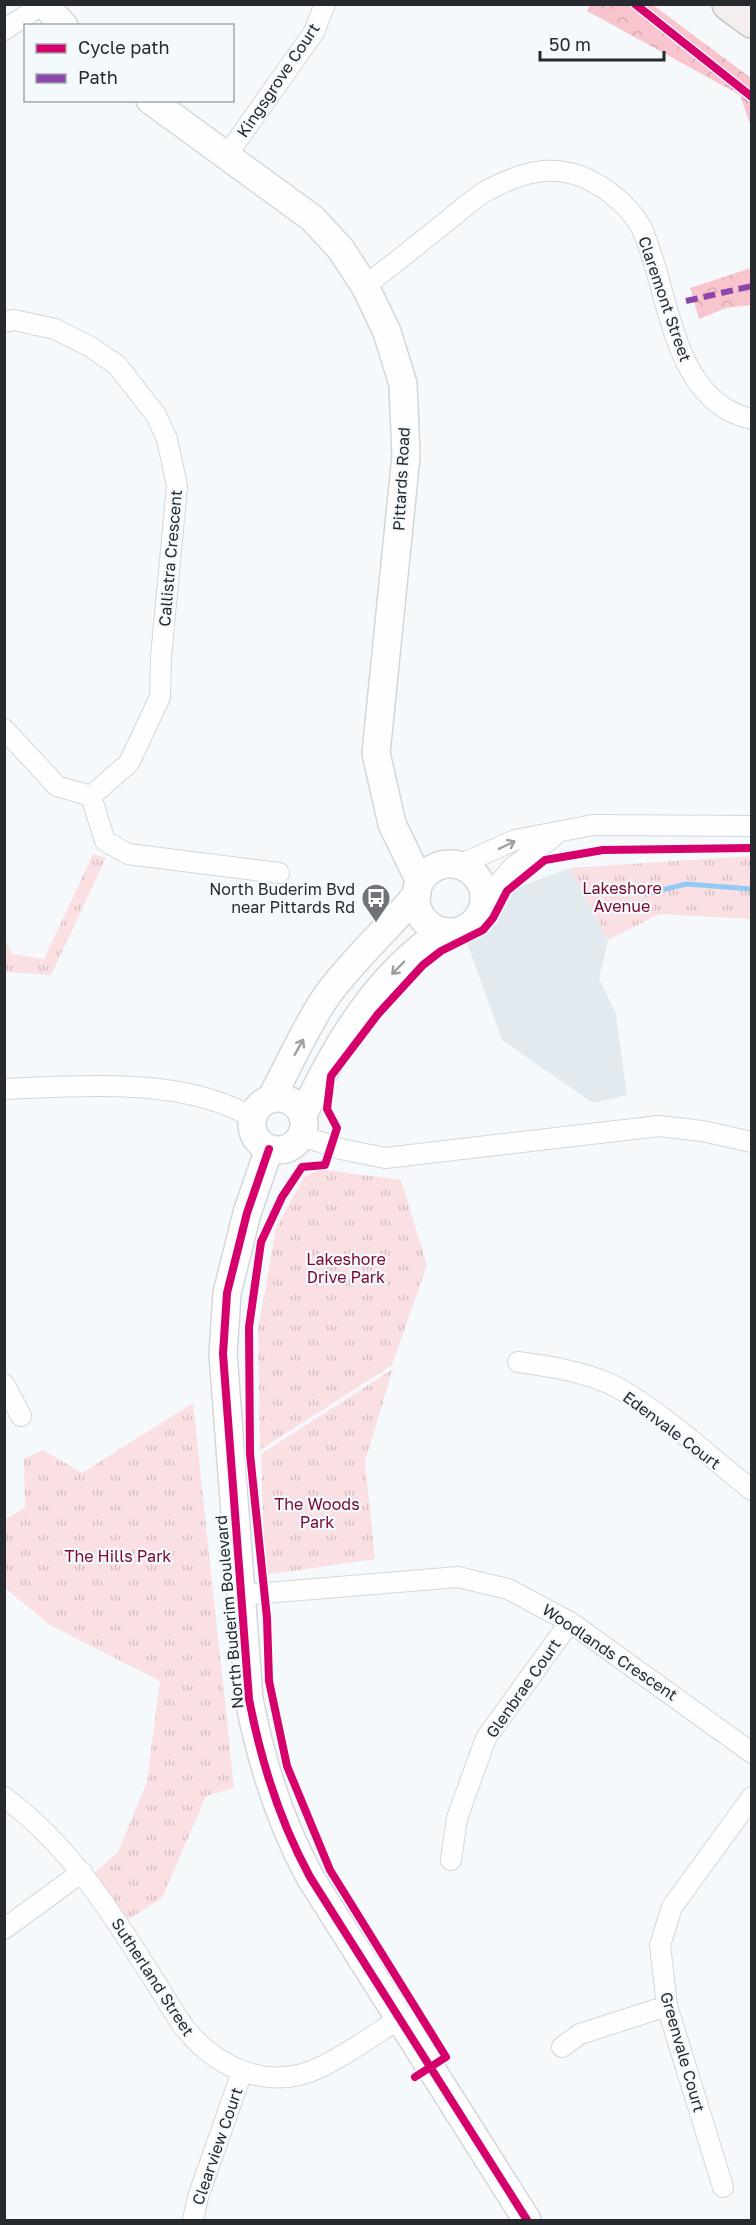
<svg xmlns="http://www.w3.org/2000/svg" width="756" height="2225" font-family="'Golos Text',sans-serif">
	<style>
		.built { fill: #e2eaf0 }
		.grass { fill: url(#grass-tufts) }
		.forest { fill: url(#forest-crowns) }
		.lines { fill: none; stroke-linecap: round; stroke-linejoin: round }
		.stream { stroke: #93caf3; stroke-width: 5 }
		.street-casing { stroke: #d3d7da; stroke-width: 22 }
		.secondary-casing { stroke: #d3d7da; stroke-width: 30 }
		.highway-casing { stroke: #c7c2c4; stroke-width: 36 }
		.street { stroke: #fefefe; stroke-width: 20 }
		.secondary { stroke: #fefefe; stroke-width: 27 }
		.highway { stroke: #f4eeef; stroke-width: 33 }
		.quiet { stroke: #8e44ad; stroke-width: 6; stroke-dasharray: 12 6; stroke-linecap: butt }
		.cycleway-casing { stroke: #f4f9fd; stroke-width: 11 }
		.cycleway { stroke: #d6006c; stroke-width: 8 }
		.oneway { stroke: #9d9fa0 }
		.labels { text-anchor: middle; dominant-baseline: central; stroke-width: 4.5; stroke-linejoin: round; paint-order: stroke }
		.street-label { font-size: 16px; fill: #262a2e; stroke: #f4f9fd }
		.park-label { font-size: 16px; fill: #79082e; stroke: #f4f9fd }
		.poi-label { font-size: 16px; fill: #262a2e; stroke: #f4f9fd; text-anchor: end }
	</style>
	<defs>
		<pattern id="grass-tufts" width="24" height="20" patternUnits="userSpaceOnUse" patternTransform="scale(1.5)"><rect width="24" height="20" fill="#fadfe3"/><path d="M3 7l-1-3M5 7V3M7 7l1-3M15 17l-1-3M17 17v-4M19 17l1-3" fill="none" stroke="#d6c0c3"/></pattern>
		<pattern id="forest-crowns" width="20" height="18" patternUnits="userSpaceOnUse" patternTransform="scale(1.5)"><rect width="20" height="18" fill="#f8c5ce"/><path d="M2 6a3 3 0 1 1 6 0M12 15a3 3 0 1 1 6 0" fill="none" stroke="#d4a9b1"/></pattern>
	</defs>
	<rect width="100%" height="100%" fill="#f6f9fb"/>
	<path class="built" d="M570,868L608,940L599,979L616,1014L627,1095L593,1103L502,1040L467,943L497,923L511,890Z"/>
	<path class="grass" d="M93,854L106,858L51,975L5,972V939L12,954L44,959Z
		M751,856V919L659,914L608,940L570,868Z
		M320,1169L401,1180L427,1265L392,1365L260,1450L258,1330L276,1228L304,1177Z
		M393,1369L365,1461L375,1559L265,1575L261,1454Z
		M193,1403L234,1788L206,1796L162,1898L124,1922L93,1874L118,1852L147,1782L160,1681L50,1625L5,1588V1520L25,1507L24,1459L43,1450L82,1473Z"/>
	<path class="forest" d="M590,5H653L751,78V127L740,95L587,11Z
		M751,268V305L726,308L699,319L690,288Z"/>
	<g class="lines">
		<path class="stream" d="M646,894L686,884L752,889"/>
		<g class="street-casing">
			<path id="street" d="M4,30L43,4
				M227,155L314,32L325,4
				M365,286C393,264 420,243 447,221C459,212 470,201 483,193C528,167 566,160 609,192C621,201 635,215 642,229C670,291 671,402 752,419
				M4,322L14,320L55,329L89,346L117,365L156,415L167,439L177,486L161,657L160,697L129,763L91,796
				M4,729L57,786L91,796L105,841L128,854L279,873
				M459,865L515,840L593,825L752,826
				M484,901L512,868L554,836
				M4,1089C69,1086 153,1080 215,1101C228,1105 240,1111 253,1117
				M302,1136L341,1149L385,1158L659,1126L702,1131L752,1142
				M518,1362C548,1366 580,1371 608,1383C652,1403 712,1459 752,1490
				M4,1384L21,1416
				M241,1595L458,1577L508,1589L570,1622L752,1753
				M4,1797C83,1855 129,1942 181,2023C213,2067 268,2093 321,2067C348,2054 374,2035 399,2019
				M451,1860L457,1818L486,1738L570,1622
				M4,1929L82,1872
				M562,2047L580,2034L667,2006
				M723,2187L667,2006L660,1945L672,1907L752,1797
				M193,2220L198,2197L242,2072"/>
		</g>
		<g class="secondary-casing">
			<path id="secondary" d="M44,4L64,26
				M150,100L312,218L340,248L365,286L387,332L403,384L406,456L376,753L392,824L420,882
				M416 898a34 34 0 1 1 68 0a34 34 0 1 1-68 0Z
				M252 1124a26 26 0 1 1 52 0a26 26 0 1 1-52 0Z
				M271,1098C290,1064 306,1025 328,994C355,957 388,929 417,894
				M303,1115C336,1044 377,975 443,931
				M269,1149L247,1213L227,1293L223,1354L249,1699C261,1762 279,1820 310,1877L527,2220"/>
		</g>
		<g class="highway-casing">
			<path id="highway" d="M729,4L752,21"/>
		</g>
		<use href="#street" class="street"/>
		<use href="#secondary" class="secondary"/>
		<use href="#highway" class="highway"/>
		<path class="quiet" d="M686,301L752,286"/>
		<g class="cycleway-casing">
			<path id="cycleway" d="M635,4L752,97
				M269,1149L247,1213L227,1293L223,1354L249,1699C261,1762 279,1820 310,1877L527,2220
				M415,2077L446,2057L330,1870L287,1766L269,1681L267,1618L250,1454L249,1327L261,1242L282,1197L302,1167L325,1165L337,1128L327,1109L331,1076L378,1014L423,965L441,951L483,930L493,918L507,891L545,860L603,850L752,848"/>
		</g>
		<use href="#cycleway" class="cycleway"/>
	</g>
	<defs><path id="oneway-shaft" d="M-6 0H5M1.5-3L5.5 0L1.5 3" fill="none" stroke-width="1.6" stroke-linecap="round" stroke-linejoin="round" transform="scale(1.5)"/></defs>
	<g class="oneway">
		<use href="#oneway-shaft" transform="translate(507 845) rotate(-26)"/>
		<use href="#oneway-shaft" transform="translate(398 968) rotate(134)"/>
		<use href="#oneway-shaft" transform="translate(299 1047) rotate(-61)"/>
	</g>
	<defs>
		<g id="bus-pin" transform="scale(1.5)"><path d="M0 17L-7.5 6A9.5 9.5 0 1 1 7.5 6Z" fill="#6f7276" stroke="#f4f9fd"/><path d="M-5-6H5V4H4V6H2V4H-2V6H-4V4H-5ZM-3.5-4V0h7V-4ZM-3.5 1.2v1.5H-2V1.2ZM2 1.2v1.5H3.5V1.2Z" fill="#fff"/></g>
	</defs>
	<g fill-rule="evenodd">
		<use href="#bus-pin" x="376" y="898"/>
	</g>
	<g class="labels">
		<g class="street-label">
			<text transform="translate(278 80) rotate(-56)">Kingsgrove Court</text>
			<text transform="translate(665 299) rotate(71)">Claremont Street</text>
			<text transform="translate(401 479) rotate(-87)">Pittards Road</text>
			<text transform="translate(170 558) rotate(-85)">Callistra Crescent</text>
			<text transform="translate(672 1430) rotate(37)">Edenvale Court</text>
			<text transform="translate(229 1612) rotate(-95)">North Buderim Boulevard</text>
			<text transform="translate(610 1652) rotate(34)">Woodlands Crescent</text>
			<text transform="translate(523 1688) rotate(-55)">Glenbrae Court</text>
			<text transform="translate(153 1977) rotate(57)">Sutherland Street</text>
			<text transform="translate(683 2052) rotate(74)">Greenvale Court</text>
			<text transform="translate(217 2146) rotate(-71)">Clearview Court</text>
		</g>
		<g class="park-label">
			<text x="622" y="888">Lakeshore<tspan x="622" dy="18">Avenue</tspan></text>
			<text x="346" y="1259">Lakeshore<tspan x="346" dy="18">Drive Park</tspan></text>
			<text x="317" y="1504">The Woods<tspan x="317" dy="18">Park</tspan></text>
			<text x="118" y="1556">The Hills Park</text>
		</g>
		<g class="poi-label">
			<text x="355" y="889">North Buderim Bvd<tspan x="355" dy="18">near Pittards Rd</tspan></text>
		</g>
	</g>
	<rect width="756" height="2225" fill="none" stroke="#262a2e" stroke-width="12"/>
	<rect x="24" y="24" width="210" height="78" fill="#f4f9fd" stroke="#a2a6aa" stroke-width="1.5"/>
	<rect x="36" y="44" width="30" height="9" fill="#d6006c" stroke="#a2a6aa" stroke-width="1.5"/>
	<text x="78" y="54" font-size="18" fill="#262a2e">Cycle path</text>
	<rect x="36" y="74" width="30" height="9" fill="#8e44ad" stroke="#a2a6aa" stroke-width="1.5"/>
	<text x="78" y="84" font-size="18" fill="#262a2e">Path</text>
	<path d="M540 51v9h124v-9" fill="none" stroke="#262a2e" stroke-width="3"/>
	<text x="549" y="51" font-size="18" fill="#262a2e" stroke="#f4f9fd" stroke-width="4.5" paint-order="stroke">50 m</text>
</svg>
